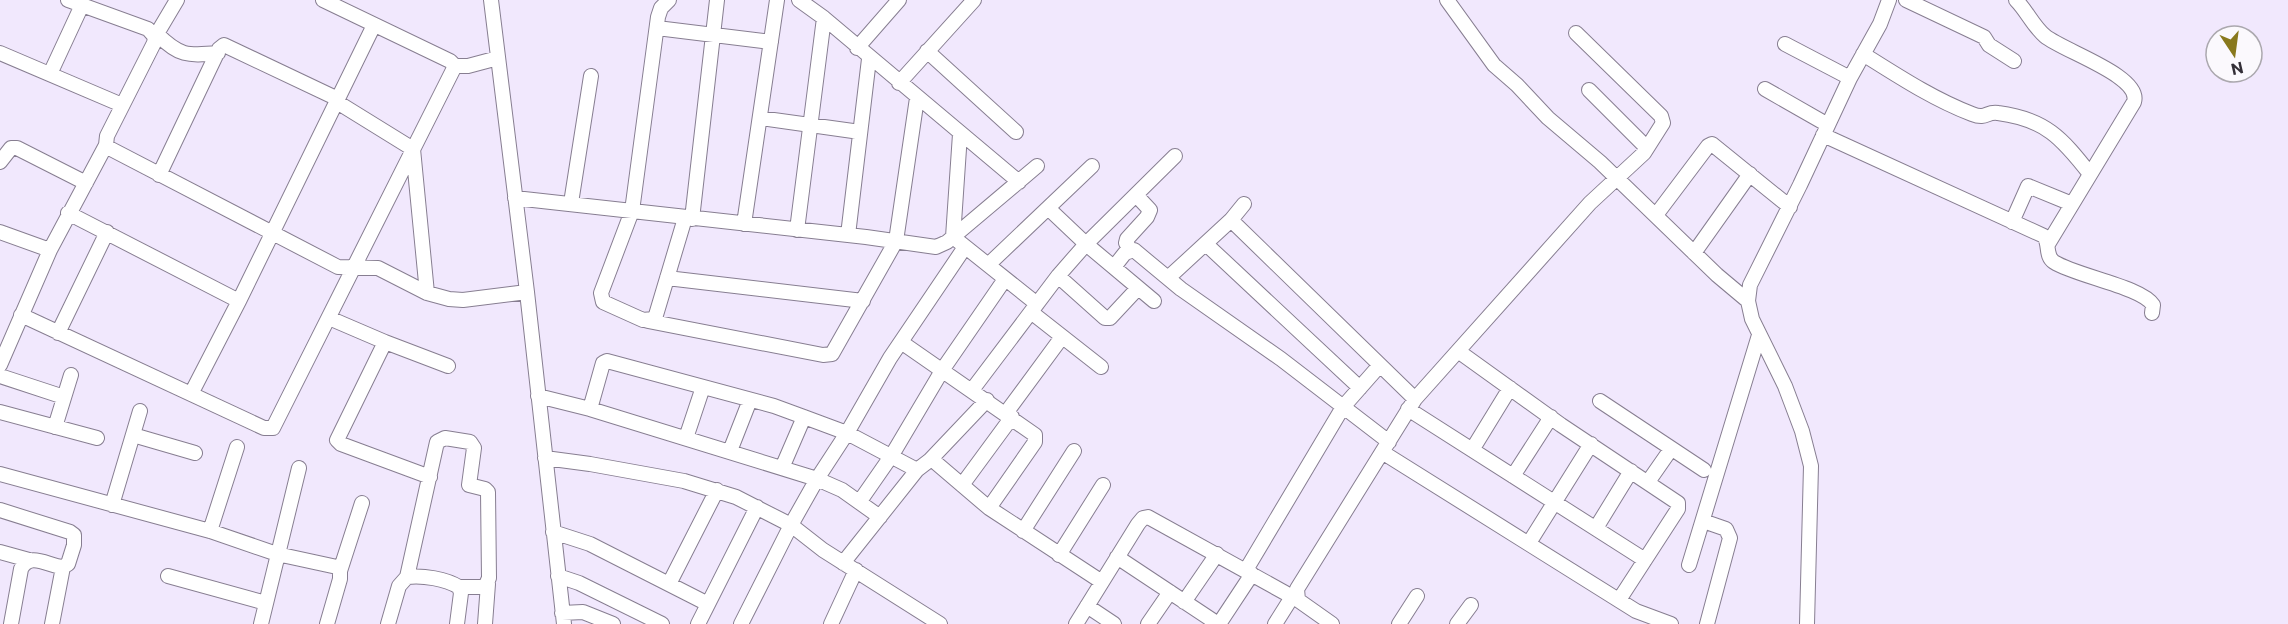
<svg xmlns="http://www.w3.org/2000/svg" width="2288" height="624" viewBox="0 0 2288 624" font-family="Commissioner,sans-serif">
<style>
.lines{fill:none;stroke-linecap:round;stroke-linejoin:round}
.minor-casing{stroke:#877e91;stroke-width:16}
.minor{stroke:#fff;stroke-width:14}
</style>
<rect width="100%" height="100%" fill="#f1e8fd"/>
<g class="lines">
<!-- minor casing -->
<g class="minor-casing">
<path id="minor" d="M68 0 148 29 155 37 154 43 107 136 106 145 109 148 338 267 378 268 427 293 449 299 463 300 527 292
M491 0 527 292 564 624
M669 0 661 8 658 17 632 211 601 293 603 302 643 320 653 319 656 315 685 218
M799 0 824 18 1019 182
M1447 0 1494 65 1517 85 1548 118 1600 162 1717 275 1748 301
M1906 0 1984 37 1989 45 2014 61
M2016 0C2027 11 2033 26 2045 36 2063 51 2142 76 2134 102L2048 244
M657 28 771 42
M157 34C179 56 187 56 218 53
M155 37 177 0
M1785 44 1850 78
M857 48 899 0
M927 51 1016 132
M0 53 122 105
M1863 54C1898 76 1933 99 1972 114 1987 120 1986 111 1998 113 2045 119 2062 138 2090 174
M455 66H468L498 58
M50 74 82 5
M899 83 974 0
M1765 89 1828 125
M1589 90 1647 148
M337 102 413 149 427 293
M760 118 860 132
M960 134 953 237 1037 304
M1823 135 2044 236C2050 244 2045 256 2054 262 2076 276 2142 287 2153 305L2152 313
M0 162 11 148H17L86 183
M159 175 219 49 224 45 338 99
M515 198 866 237 936 247 947 242 1037 166
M571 203 591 76
M1048 208 1086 244 1175 156
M68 213 239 301
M1656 215 1708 146 1712 144 1790 207
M692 219 717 0
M1231 220 1415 399
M2012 222 2028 186 2072 204
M744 224 777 0
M797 230 824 18
M0 232 50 250 0 365
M848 235 869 59
M1206 244 1360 388
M50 250 106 145
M1131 250 1126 243 1127 239 1147 217 1150 210 1136 195
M1694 253 1750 174
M988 265 1092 166
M1114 267 1125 253 1134 250 1181 289 1281 359 1389 442
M1058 276 1105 318H1110L1138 288
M667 278 863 301
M1168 278 1231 220 1244 204
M1031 312 1101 367
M21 315 264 428H273L455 66 450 61 323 0
M329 318 385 342 448 366
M648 321 823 355 832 354 896 241 917 98
M58 333 107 232
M385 342 337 440 341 444 430 477
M901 342 1035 435V442L989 508
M1458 351 1561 425 1678 503V509L1619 600
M0 376 64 397
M972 390 1058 276 1086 244 1154 301
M191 394 239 301 374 25
M538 396 590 409 817 479 842 490 880 517
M1600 401 1704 470
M590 409 603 363 607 361 774 406 804 417 847 433 917 470 930 460 935 462 989 508 1102 582
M1408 409 1645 560
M0 412 97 438
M1006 413 1062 337
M55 427 71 375
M133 435 195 453
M686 438 703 387
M1472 450 1510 388
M730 451 750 400
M1382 452 1636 611 1671 624
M545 458 590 464 684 481 736 497 791 525 823 550 940 624
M930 460 987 400
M782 468 804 417
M0 474 210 531 277 554 337 567 340 571V579L327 624
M1513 476 1551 417
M1648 482 1671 449
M962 485 1012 417
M860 501 892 455 943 369 1005 279
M112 505 140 411
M0 510 70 532 74 535V545L68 564 63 567C48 566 30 551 21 569L11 624
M1703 521 1726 529 1730 538 1707 624
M1596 528 1631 471
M210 531 237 447
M1023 531 1074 451
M553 532 590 544 708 604
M1529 543 1591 444
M0 552 29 560
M1059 555 1103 485
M1117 557 1218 624
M843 563 917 470
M1689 565 1759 335
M1246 570 1343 407 1380 365
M340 571 362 503
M168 576 266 603
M558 576 579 583 662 624
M407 577 437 442 445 438 470 442 474 448 469 485 485 489 488 492 489 578 485 587H459
M669 584 717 490
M1184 602 1217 554
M1087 606 1114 624
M562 613 583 612 613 624
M52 624 63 567
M261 624 299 468
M388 624 399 586 407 577C423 575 446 579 459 587L461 593 457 624
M485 624 488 584
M698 624 757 507
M741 624 791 525 817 479 847 433 890 358 965 247
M831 624 856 570
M1076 624 1138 524 1143 518 1148 517 1298 600
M1148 624 1170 592
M1219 624 1252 574
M1275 624 1292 597
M1332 624 1298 600 1297 589 1415 399 1590 203 1644 153 1663 123 1661 116 1576 33
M1399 624 1417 596
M1457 624 1471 605
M1807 624 1811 466 1802 431 1785 386 1752 319 1748 301 1750 285 1800 185 1850 78 1880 24 1889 0"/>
</g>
<!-- minor -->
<use href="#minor" class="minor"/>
</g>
<!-- north arrow -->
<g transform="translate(2234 54) rotate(167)"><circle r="28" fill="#fbf9fd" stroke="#aba8ae" stroke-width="1.5"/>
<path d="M0-4.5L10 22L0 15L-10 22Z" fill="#89791d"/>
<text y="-9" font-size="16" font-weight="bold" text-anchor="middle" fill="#332f37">N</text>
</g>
</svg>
